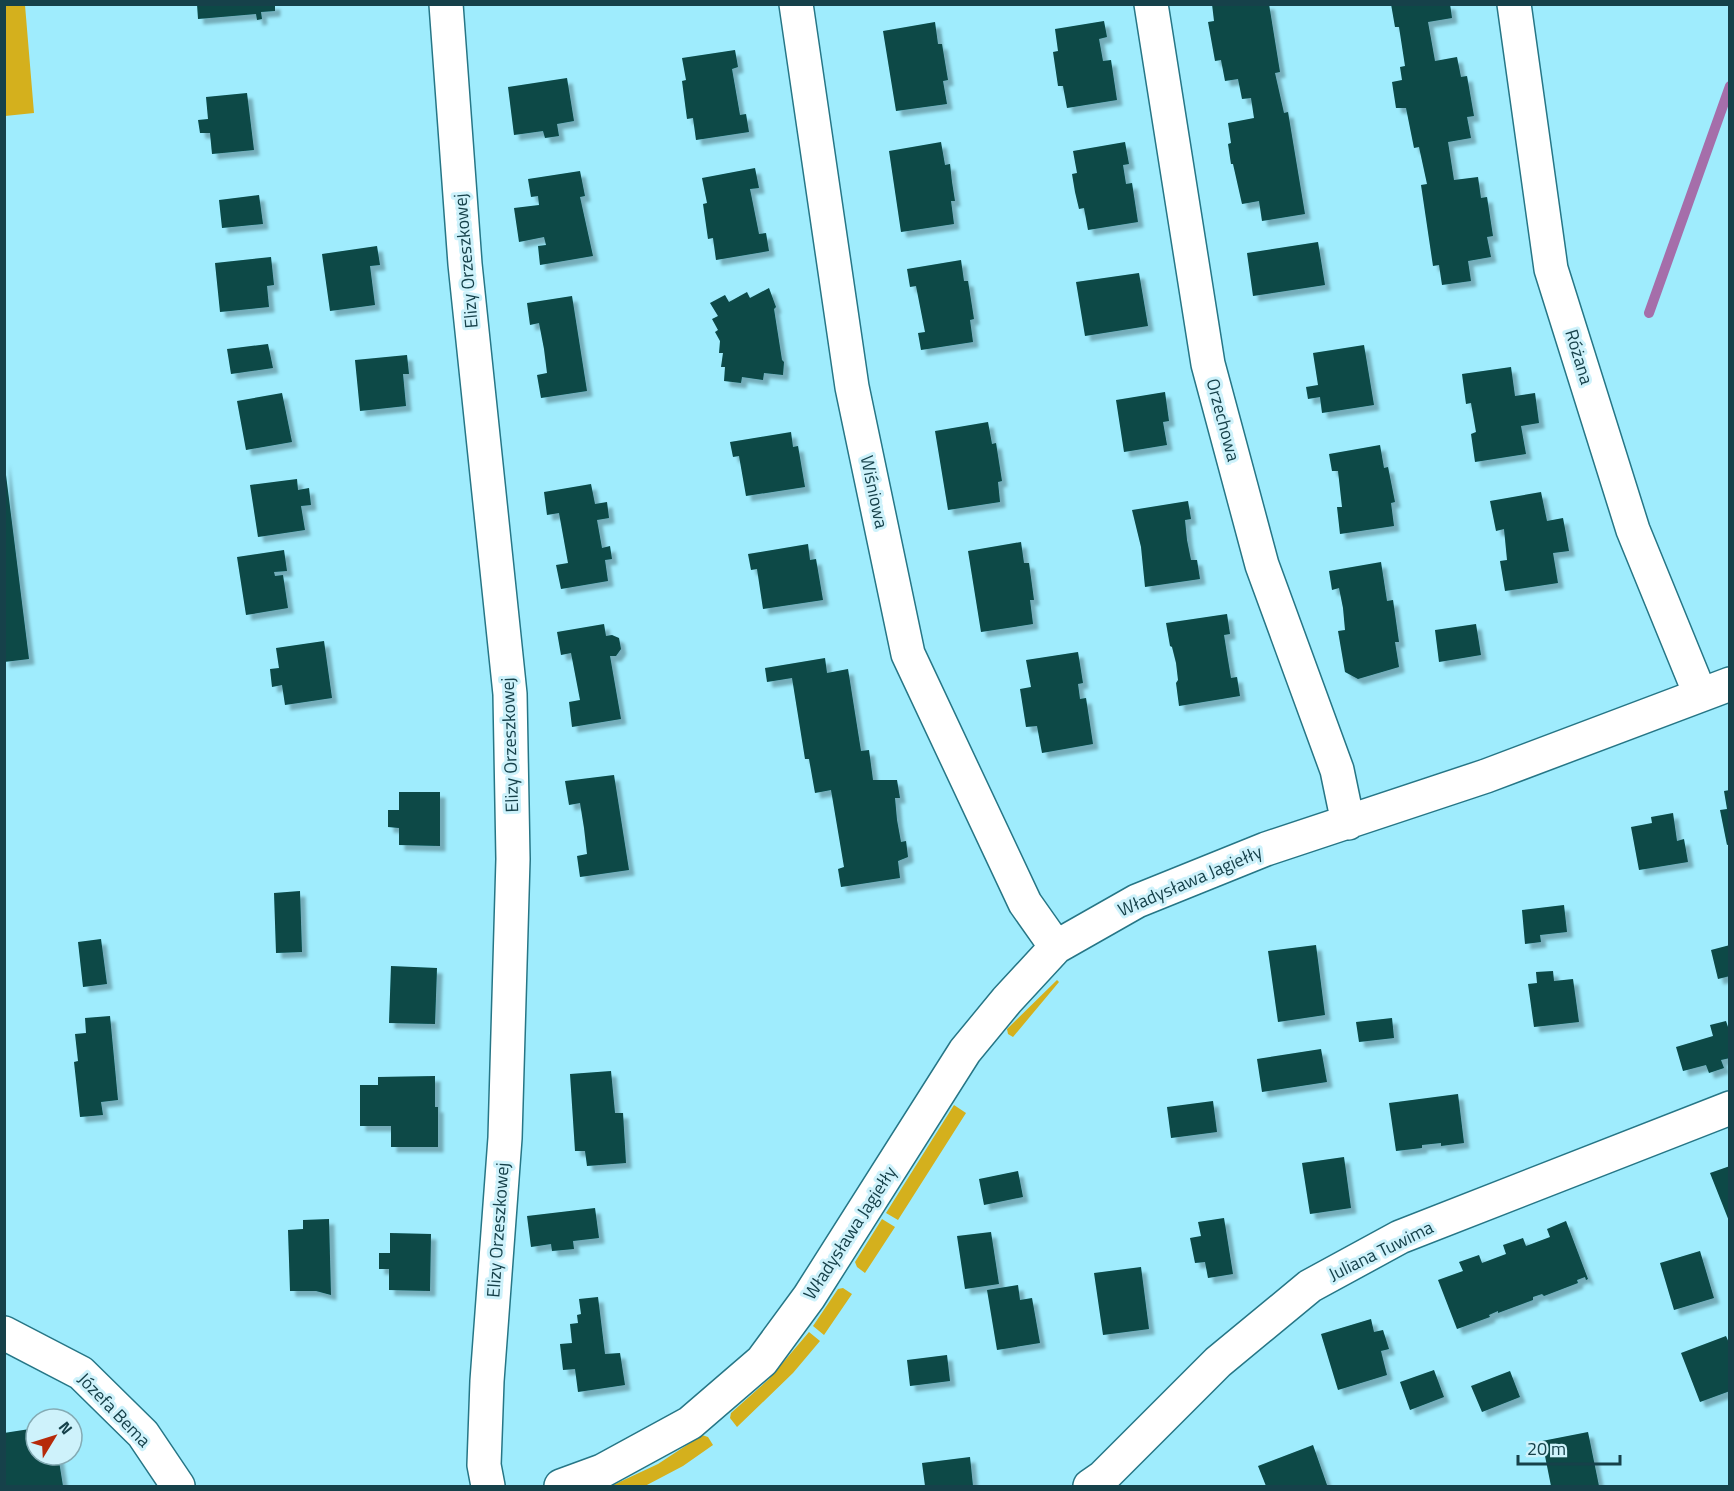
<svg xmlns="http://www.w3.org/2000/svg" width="1734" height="1491" viewBox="0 0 1734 1491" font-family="'Titillium Web',sans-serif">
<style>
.green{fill:#d4b01d}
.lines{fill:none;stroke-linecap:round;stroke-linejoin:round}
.stream{stroke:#a56eaa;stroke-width:10}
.building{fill:#084847;filter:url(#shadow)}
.minor-casing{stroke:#267686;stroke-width:36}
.minor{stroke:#fff;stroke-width:33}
.labels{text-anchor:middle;stroke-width:6;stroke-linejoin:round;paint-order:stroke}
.street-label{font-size:18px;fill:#16414a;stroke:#cef2fb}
</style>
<defs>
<filter id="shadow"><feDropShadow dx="5.5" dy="5.5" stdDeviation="1.5" flood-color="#0004"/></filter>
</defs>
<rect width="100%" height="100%" fill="#9fecfd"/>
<!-- green -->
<path class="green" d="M5 4 25 5 34 113 5 116Z
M1057 980 1059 982 1013 1037 1008 1034 1007 1029Z
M954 1105 966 1113 898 1220 886 1213Z
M882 1219 895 1227 865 1273 857 1267 855 1262Z
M843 1288 852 1294 824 1335 813 1326 838 1289Z
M809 1332 820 1341 793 1373 737 1427 730 1418 731 1413 769 1379Z
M702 1435 708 1437 713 1445 683 1466 645 1486H611L658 1464Z"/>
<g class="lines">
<!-- stream -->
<path class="stream" d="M1649 313 1730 86"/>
</g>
<!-- building -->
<path class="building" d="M197 4H275V11L261 12 262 19 257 20 256 14 198 19Z
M1212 4H1269L1280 72 1275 73 1284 113 1288 112 1305 214 1262 221 1259 201 1242 204 1233 164H1231L1228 144 1231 143 1228 123 1254 118 1251 98 1242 99 1238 79 1225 81 1221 60 1215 61 1208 22 1214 21Z
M1391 4H1450L1452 18 1428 22 1435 61 1457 57 1461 77 1467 76 1474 116 1467 117 1471 138 1448 142 1454 180 1478 177 1481 198 1487 197 1493 236 1487 237 1491 257 1468 261 1471 281 1442 285 1439 265 1433 266 1421 185 1427 184 1419 147 1414 148 1406 108H1396L1392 82 1402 80 1400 67 1405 66 1399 27H1395Z
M1104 21 1107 37 1099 39 1103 61 1111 60 1117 100 1067 108 1063 86H1058L1053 52 1058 51 1055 29Z
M935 22 938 44H942L948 80 943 81 947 104 896 111 883 31Z
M735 50 738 67 732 69 740 115 746 114 749 132 696 140 693 118 687 119 682 81 686 80 682 58Z
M567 78 574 121 557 124 559 136 545 138 543 131 514 135 508 87Z
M247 93 254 150 212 154 210 133H200L198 120 208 119 206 97Z
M941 142 945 165 950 164 952 182 955 201H951L954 224 901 232 889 151Z
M1125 142 1129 164 1123 165 1126 184 1132 183 1138 222 1088 230 1084 208 1079 209 1075 192 1072 174 1077 173 1073 151Z
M755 168 759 188 750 189 759 234 766 233 769 251 716 260 713 238 708 239 703 204 707 203 702 178Z
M580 171 585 196 580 197 593 256 540 265 538 246 546 245 544 237 519 242 514 208 539 205 538 196 531 197 528 179Z
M259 195 263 224 222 228 219 200Z
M1318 242 1325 285 1253 296 1247 253Z
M377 246 380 265 370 266 375 305 330 311 322 254Z
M271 257 274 285 267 286 269 307 220 312 215 263Z
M961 260 964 281H968L974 319 970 320 973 342 921 350 918 333 925 332 916 286 910 287 907 269Z
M1139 273 1148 326 1085 336 1076 282Z
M769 288 776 307 774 309 782 360 784 362 783 375 764 373 763 380 742 377 741 383 724 381 725 367H721L723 353H719L720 341 715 332 718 330 712 319 718 316 710 303 725 295 729 302 747 292 750 298Z
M572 296 587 391 541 398 537 375 547 373 544 349 539 323 530 325 527 303Z
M268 344 273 368 231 374 227 349Z
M1364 345 1374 405 1322 413 1320 397 1308 399 1306 387 1318 385 1313 353Z
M407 355 409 374H403L406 406 360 411 355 360Z
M1511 367 1515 396 1535 393 1539 423 1521 426 1526 454 1475 462 1471 434 1476 432 1471 403 1466 404 1462 374Z
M1165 392 1169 421 1163 422 1167 445 1124 452 1116 400Z
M282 393 292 442 246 450 237 401Z
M988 422 992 444 996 443 1002 481 998 482 1000 502 948 510 935 431Z
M791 432 793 447 798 446 805 487 746 496 739 456 733 457 730 442Z
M1380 445 1384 468 1388 467 1395 502 1391 503 1394 526 1340 534 1337 507H1342L1338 471H1332L1329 454Z
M4 459 29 659 4 662Z
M297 479 298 490 309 488 311 505 301 506 305 530 258 537 250 485Z
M591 484 595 504 607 502 609 518 597 520 602 548 610 546 612 559 605 560 608 581 561 589 556 565 568 563 559 513 547 515 544 492Z
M1541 492 1547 521 1563 518 1566 534 1569 551 1553 553 1558 583 1505 591 1500 561 1507 560 1504 529 1496 531 1490 501Z
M1188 501 1191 519 1185 520 1187 540 1191 560H1197L1200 579 1145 587 1141 547 1132 510Z
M1021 542 1024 563H1029L1034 600H1030L1033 624 981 632 968 551Z
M808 544 810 560 816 559 823 600 763 609 757 569 751 570 748 554Z
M284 550 287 571 274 572 275 576 283 575 288 608 246 615 237 557Z
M1381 562 1387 601 1393 600 1399 642H1395L1399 667 1358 679 1345 672 1338 631 1345 630 1343 608 1339 588 1332 590 1329 571Z
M1227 614 1230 634 1224 635 1227 654 1231 678 1237 677 1240 696 1179 706 1176 683 1178 680 1176 663 1172 647 1170 646 1166 623Z
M604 624 606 636 612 635 619 638 621 649 616 656H610L621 719 572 727 569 702 580 700 571 653 561 655 557 632Z
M1476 624 1481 655 1439 662 1435 630Z
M324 641 332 698 285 705 282 685 272 687 270 669 279 668 276 648Z
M1078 652 1083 683 1078 684 1080 699 1086 698 1093 744 1042 753 1037 726 1026 727 1020 689 1031 687 1026 660Z
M825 658 827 673 848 669 861 751 869 750 873 780H897L900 798H895L897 820 901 842 906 841 908 857 898 861 900 878 841 887 838 869 844 867 831 790 815 793 809 759H805L792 678 767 682 765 668Z
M614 775 629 870 580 877 577 856 587 854 584 828 580 803 569 805 565 781Z
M1730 790V844L1727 845 1720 810 1727 809 1724 791Z
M399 792H440V846L399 845V828L388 827V810H399Z
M1673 813 1677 841 1684 839 1688 862 1639 870 1631 827 1652 823 1651 817Z
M300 891 302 952 276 953 274 893Z
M1564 905 1567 932 1540 935 1541 942 1525 944 1522 910Z
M101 939 107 984 83 987 78 942Z
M1316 945 1325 1015 1278 1022 1268 951Z
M1730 945V976L1718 979 1711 950Z
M391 966 437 968 435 1024 389 1023Z
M1553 971 1554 981 1573 979 1579 1022 1534 1027 1528 984 1537 983 1536 972Z
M110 1016 118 1100 101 1102 103 1115 80 1117 74 1062 78 1061 75 1034 86 1033 85 1018Z
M1392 1018 1394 1038 1359 1042 1356 1022Z
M1726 1021 1730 1033V1058L1721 1060 1724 1068 1709 1073 1706 1065 1683 1071 1676 1047 1713 1036 1710 1025Z
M1321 1049 1327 1082 1262 1092 1257 1059Z
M611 1071 615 1113H623L626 1163 587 1166 585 1151H575L570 1074Z
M435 1076V1107H438V1147H391V1126H360V1085H378V1077Z
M1458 1094 1464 1143 1441 1146V1143L1422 1145V1148L1396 1151 1389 1103Z
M1213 1101 1217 1132 1171 1138 1167 1107Z
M1344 1157 1351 1208 1310 1214 1302 1163Z
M1730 1166V1221H1729L1710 1173Z
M1018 1171 1023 1197 984 1205 979 1179Z
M595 1208 599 1238 573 1241 574 1249 552 1251 551 1244 531 1247 527 1216Z
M1224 1218 1233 1274 1208 1278 1205 1262 1195 1263 1190 1238 1201 1236 1198 1222Z
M329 1219 331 1295 316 1291H290L288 1230 303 1229V1220Z
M1566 1221 1588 1279 1586 1280 1585 1277 1577 1280 1578 1283 1544 1296 1542 1294 1533 1297V1300L1498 1313V1311L1489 1315 1490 1317 1457 1329 1438 1280 1463 1271 1459 1262 1479 1255 1482 1263 1506 1254 1503 1245 1523 1238 1526 1246 1550 1237 1547 1229Z
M991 1232 999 1284 965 1289 957 1236Z
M390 1233 431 1234 430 1291 389 1290V1269H379V1253H390Z
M1700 1251 1714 1298 1674 1310 1660 1263Z
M1141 1267 1149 1329 1103 1335 1094 1273Z
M1018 1285 1020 1300 1032 1298 1040 1343 997 1350 987 1290Z
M598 1297 605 1354 620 1353 625 1385 578 1392 575 1369 563 1370 560 1344 572 1343 570 1324 578 1323 577 1315 581 1314 579 1299Z
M1371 1319 1374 1332 1383 1330 1389 1349 1381 1351 1387 1375 1338 1390 1321 1334Z
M1726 1336 1730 1345V1391L1700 1402 1681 1353Z
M947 1355 950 1381 910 1386 907 1360Z
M1434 1370 1444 1397 1410 1410 1400 1382Z
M1510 1371 1520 1397 1482 1412 1471 1386Z
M36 1428V1455H58L63 1486H4V1433Z
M1588 1432 1599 1486H1551L1542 1441Z
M1313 1445 1327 1485 1322 1486H1266L1258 1466Z
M970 1457 973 1486H925L922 1463Z"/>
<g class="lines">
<!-- minor casing -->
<g class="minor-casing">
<path id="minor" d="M446 4 465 264 510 694 513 859 505 1138 487 1381 484 1465 488 1486
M796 4 852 387 908 654 1025 903 1056 947
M1151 4 1208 364 1262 565 1337 770 1348 823
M1514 4 1551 269 1633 530 1700 694
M4 1333 81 1373 143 1434 178 1486
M561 1486 602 1471 690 1423 762 1361 809 1297 965 1051 1007 1000 1056 947 1137 901 1266 849 1486 776 1730 684
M1090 1486 1103 1477 1218 1362 1310 1286 1400 1237 1730 1108"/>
</g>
<!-- minor -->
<use href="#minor" class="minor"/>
</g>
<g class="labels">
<!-- street labels -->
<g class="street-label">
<text transform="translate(466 261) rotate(-95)" y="6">Elizy Orzeszkowej</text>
<text transform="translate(1579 357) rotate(73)" y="6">Różana</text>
<text transform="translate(1223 420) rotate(75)" y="6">Orzechowa</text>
<text transform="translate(874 492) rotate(78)" y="6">Wiśniowa</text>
<text transform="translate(510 745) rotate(-92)" y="6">Elizy Orzeszkowej</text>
<text transform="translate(1190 881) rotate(-23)" y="6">Władysława Jagiełły</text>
<text transform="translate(498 1230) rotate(-86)" y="6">Elizy Orzeszkowej</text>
<text transform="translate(850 1233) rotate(-57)" y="6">Władysława Jagiełły</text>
<text transform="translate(1381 1251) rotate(-26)" y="6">Juliana Tuwima</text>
<text transform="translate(114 1410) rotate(46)" y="6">Józefa Bema</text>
</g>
</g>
<!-- border -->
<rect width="1734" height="1491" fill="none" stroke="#16414a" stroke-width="12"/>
<!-- north arrow -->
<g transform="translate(54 1437) rotate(52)"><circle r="28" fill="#cef2fb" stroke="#84abb4" stroke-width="1.5"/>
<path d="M0-4.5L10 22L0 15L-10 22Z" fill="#b62a0a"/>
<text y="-9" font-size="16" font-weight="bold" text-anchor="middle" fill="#16414a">N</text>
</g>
<!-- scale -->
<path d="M1518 1455v9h102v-9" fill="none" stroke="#16414a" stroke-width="3"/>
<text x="1527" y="1455" font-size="18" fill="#16414a" stroke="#cef2fb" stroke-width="4.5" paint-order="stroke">20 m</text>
</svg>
